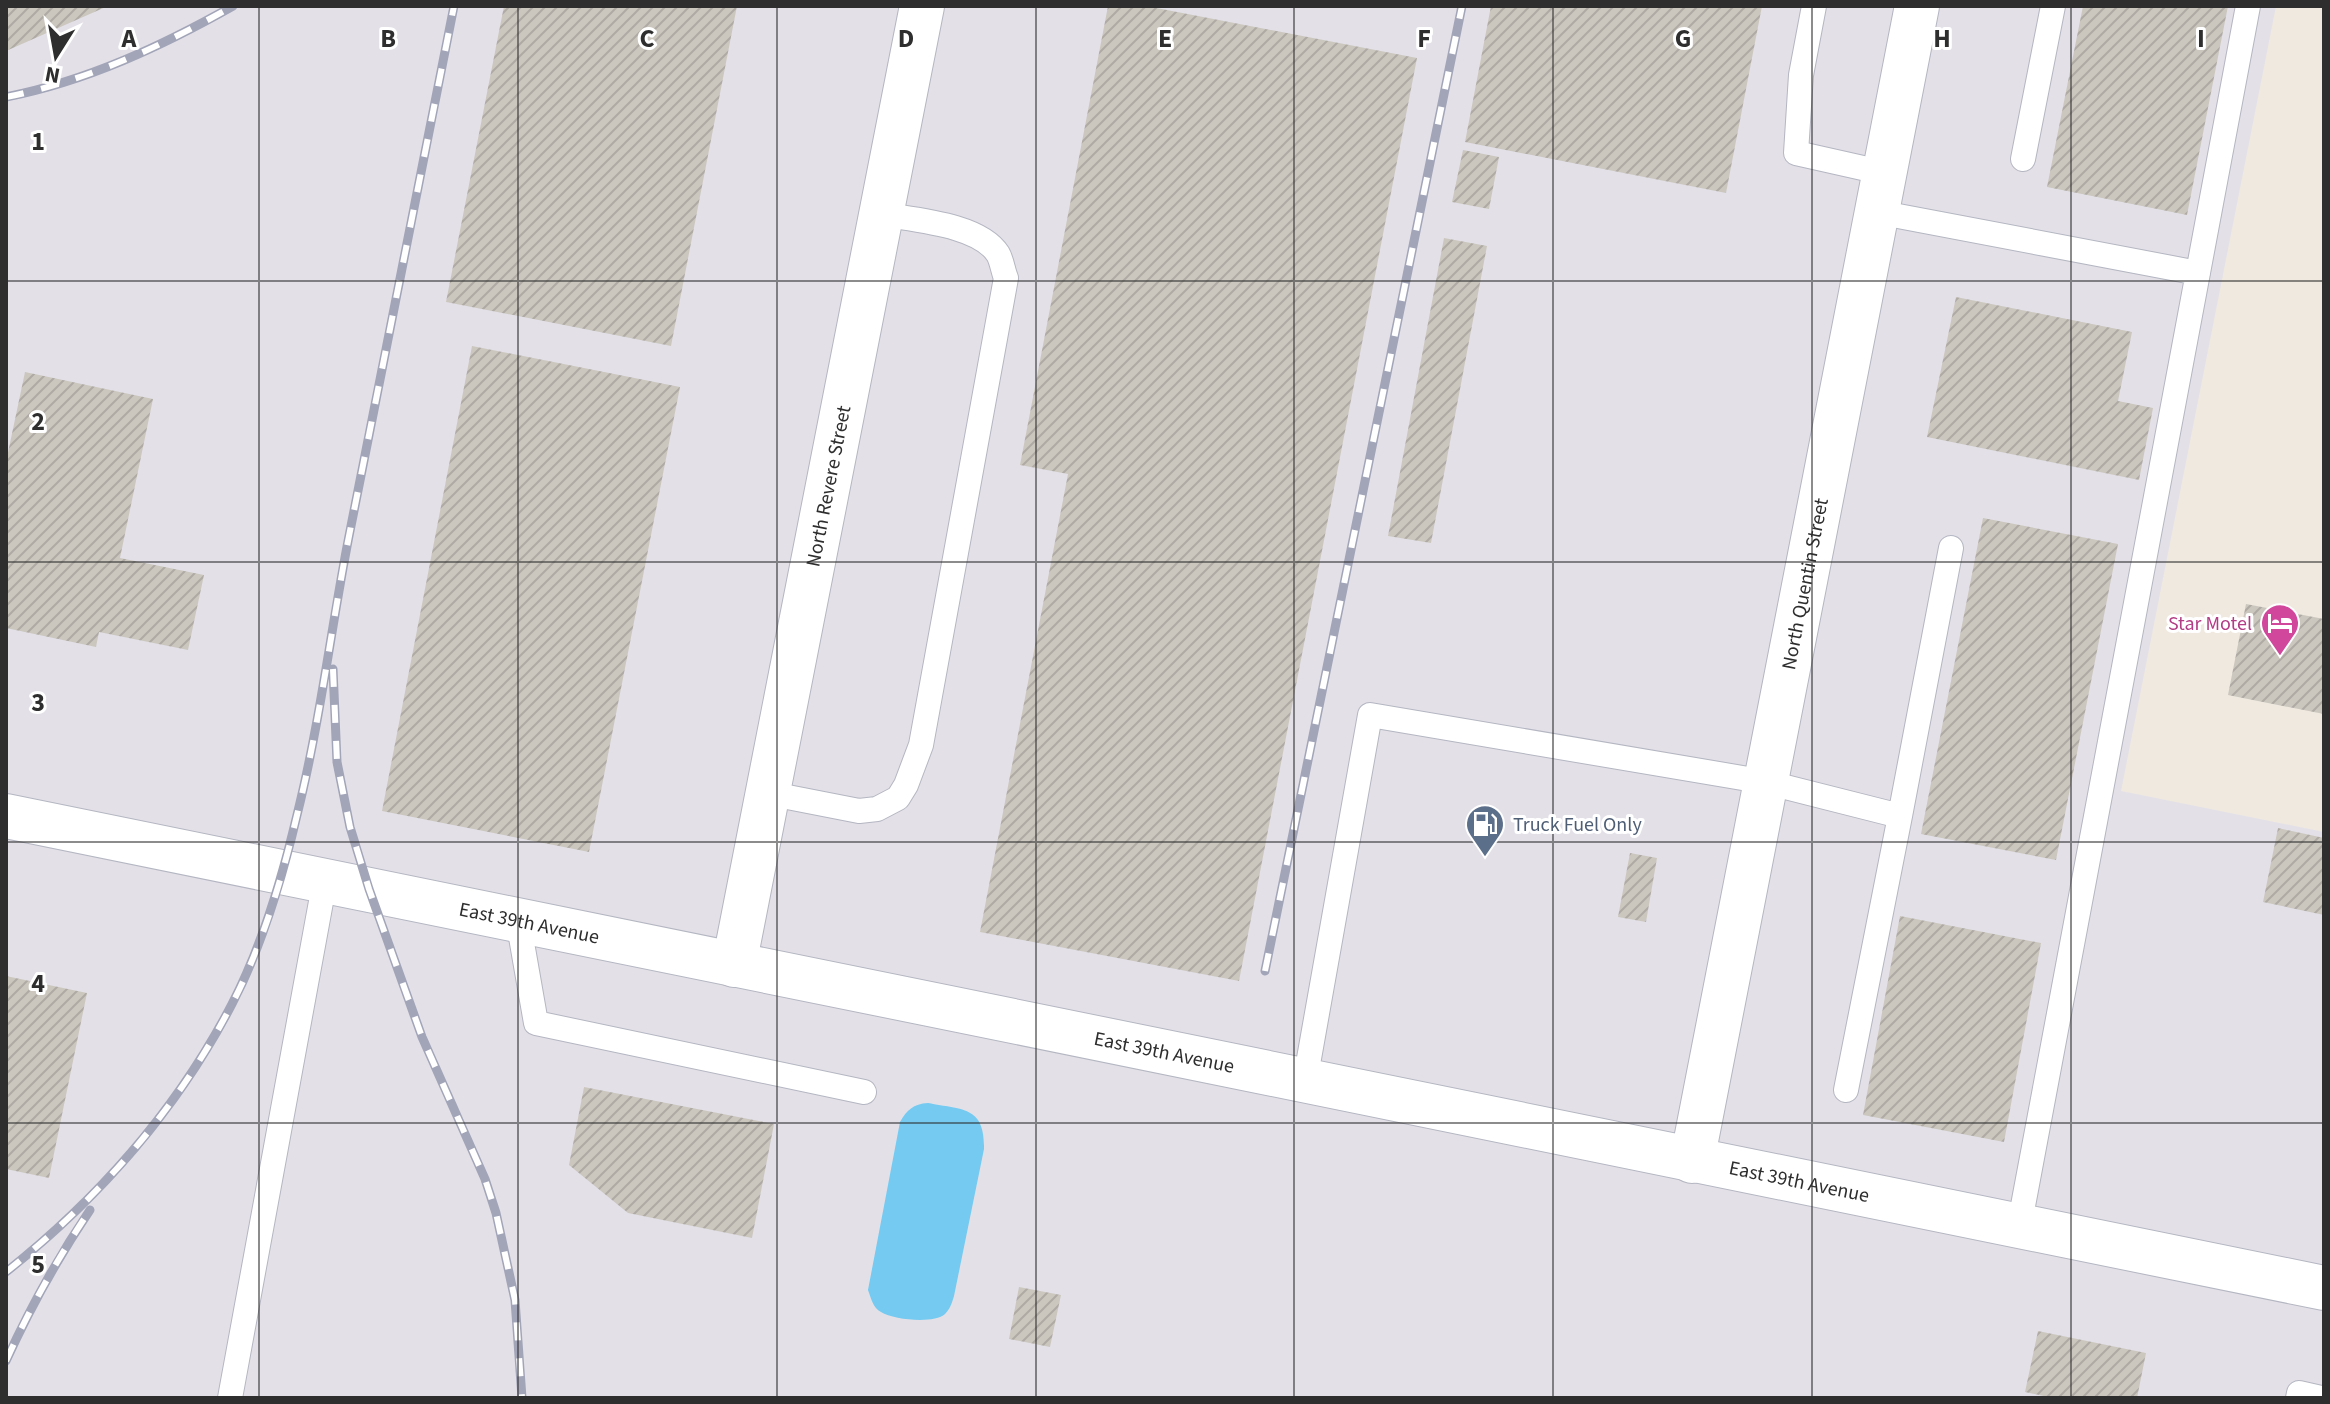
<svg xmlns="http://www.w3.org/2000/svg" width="2330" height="1404" viewBox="0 0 2330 1404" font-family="'Source Sans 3',sans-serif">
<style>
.industrial{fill:#e3e0e8}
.water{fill:#74caf0}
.building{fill:url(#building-hatch)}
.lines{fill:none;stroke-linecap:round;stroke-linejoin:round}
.service-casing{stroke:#b4b6c1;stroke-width:26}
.minor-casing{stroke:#b4b6c1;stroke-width:46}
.service{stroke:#fff;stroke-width:24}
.minor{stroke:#fff;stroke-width:44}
.rail-casing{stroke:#a2a5b8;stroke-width:9}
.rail{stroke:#fff;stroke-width:6;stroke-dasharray:18;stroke-linecap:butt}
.grid{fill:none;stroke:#2e2e2e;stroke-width:2;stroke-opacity:0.55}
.labels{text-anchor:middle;stroke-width:6;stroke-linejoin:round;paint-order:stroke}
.street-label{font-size:20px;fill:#2e2e2e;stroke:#fff}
.hotel-label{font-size:20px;fill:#b23c85;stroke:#fff;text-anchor:end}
.service-label{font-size:20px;fill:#4e5e75;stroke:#fff;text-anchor:start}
.grid-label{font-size:26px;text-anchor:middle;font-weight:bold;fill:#2e2e2e;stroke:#fff;stroke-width:6;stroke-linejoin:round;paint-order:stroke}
</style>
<defs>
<pattern id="building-hatch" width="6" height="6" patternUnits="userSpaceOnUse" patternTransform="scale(2)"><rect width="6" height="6" fill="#cbc7be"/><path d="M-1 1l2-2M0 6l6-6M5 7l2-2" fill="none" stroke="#afaba4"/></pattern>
</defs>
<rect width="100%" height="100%" fill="#efe9e0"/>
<!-- industrial -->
<path class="industrial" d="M6 6H2276L2121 791 2324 832V1398H6Z"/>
<!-- water -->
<path class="water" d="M928 1103C963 1110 985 1106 984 1149L954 1296C952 1303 950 1309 945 1314 934 1324 894 1320 881 1312 873 1308 871 1298 868 1290L900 1122C907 1110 913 1104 928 1103Z"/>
<!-- building -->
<path class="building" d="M6 6H108L6 51Z
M504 6H737L671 346 446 302Z
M1108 6H1146L1417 58 1239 981 980 932 1068 474 1020 465Z
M1491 6H1762L1726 193 1465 142Z
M2083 6H2228L2187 215 2047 187Z
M1463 150 1499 157 1489 209 1452 202Z
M1444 238 1487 246 1431 543 1388 536Z
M1956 297 2132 332 2118 401 2153 408 2139 480 1927 437Z
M472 346 680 387 589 852 382 811Z
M25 372 153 399 120 558 204 575 188 650 99 632 96 647 6 628V462Z
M1983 518 2118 544 2056 860 1921 834Z
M2246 604 2324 619V714L2228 695Z
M2278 828 2324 838V915L2263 902Z
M1630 853 1657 858 1646 922 1618 917Z
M1900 916 2041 943 2004 1142 1863 1115Z
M6 976 87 993 49 1178 6 1169Z
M584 1087 774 1124 752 1238 628 1213 569 1165Z
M1019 1287 1061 1295 1050 1347 1009 1339Z
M2038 1331 2146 1353 2137 1398H2053L2025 1392Z"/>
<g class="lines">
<!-- service casing -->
<g class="service-casing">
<path id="service" d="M1814 6 1801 75 1796 153 1885 173
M2023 159 2053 6
M1877 212 2198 273
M767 793 859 811 877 809 898 798 906 785 921 745 1006 278C1003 271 1002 261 998 254 979 224 913 220 881 214
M1900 816 1951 548
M518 920 536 1023 864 1092
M1305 1081 1370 715 1766 782 1900 816 1846 1090
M2019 1227 2248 6
M230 1398 325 880
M2298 1398 2299 1393 2321 1398"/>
</g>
<!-- minor casing -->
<g class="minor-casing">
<g id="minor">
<path id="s1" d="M6 816 2324 1288"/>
<path id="s2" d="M734 965 922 6"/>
<path id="s3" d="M1692 1161 1917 6"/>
</g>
</g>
<!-- service -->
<use href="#service" class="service"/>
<!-- minor -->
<use href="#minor" class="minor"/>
<!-- rail casing -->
<g class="rail-casing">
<path id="rail" d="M6 97C87 81 162 46 233 6
M333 669 337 762 350 827 369 889 422 1037 485 1179 496 1213 515 1300 522 1398
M1265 971 1462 6
M6 1272C99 1198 177 1110 232 1004 262 946 282 879 297 815 320 723 331 628 349 536 384 359 419 183 454 6
M6 1361C30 1308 57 1259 90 1210"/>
</g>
<!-- rail -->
<use href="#rail" class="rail"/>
</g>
<!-- grid -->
<path class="grid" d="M259 6V1398M518 6V1398M777 6V1398M1036 6V1398M1294 6V1398M1553 6V1398M1812 6V1398M2071 6V1398M6 281H2324M6 562H2324M6 842H2324M6 1123H2324"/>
<!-- icons -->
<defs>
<g id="hotel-pin" transform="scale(2)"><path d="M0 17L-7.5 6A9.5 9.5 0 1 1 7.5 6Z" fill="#d1479c" stroke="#fff"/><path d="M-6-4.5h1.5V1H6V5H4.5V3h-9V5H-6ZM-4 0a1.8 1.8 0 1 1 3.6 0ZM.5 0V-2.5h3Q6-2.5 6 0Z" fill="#fff"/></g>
<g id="fuel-pin" transform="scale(2)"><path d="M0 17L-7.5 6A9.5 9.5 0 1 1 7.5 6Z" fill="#5c6f8a" stroke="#fff"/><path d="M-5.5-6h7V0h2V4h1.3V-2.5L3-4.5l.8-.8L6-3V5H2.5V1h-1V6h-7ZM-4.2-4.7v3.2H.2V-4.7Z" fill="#fff"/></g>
</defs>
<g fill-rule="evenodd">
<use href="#hotel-pin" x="2280" y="623"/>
<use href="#fuel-pin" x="1485" y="824"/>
</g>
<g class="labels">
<!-- street labels -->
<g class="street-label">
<text dy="7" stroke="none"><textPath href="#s2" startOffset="488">North Revere Street</textPath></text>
<text dy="7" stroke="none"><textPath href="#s3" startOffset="588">North Quentin Street</textPath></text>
<text dy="7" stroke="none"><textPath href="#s1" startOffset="534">East 39th Avenue</textPath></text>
<text dy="7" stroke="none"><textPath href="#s1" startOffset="1182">East 39th Avenue</textPath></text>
<text dy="7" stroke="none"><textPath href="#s1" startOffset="1830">East 39th Avenue</textPath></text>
</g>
<!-- hotel labels -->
<g class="hotel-label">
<text x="2252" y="630">Star Motel</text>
</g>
<!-- service labels -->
<g class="service-label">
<text x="1513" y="831">Truck Fuel Only</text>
</g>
</g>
<g class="grid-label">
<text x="129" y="47">A</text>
<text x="388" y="47">B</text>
<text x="647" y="47">C</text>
<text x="906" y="47">D</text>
<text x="1165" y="47">E</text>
<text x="1424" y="47">F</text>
<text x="1683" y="47">G</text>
<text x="1942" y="47">H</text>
<text x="2201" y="47">I</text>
<text x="38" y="150">1</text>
<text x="38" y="430">2</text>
<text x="38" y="711">3</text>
<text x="38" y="992">4</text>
<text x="38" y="1273">5</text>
</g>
<!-- border -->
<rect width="2330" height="1404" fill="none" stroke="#2e2e2e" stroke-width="16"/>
<!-- north arrow -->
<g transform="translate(56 56) rotate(191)" stroke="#ffffff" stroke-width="6" paint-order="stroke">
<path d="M0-6L14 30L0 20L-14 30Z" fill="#2e2e2e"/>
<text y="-12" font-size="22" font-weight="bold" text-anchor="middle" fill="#2e2e2e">N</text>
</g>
</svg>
